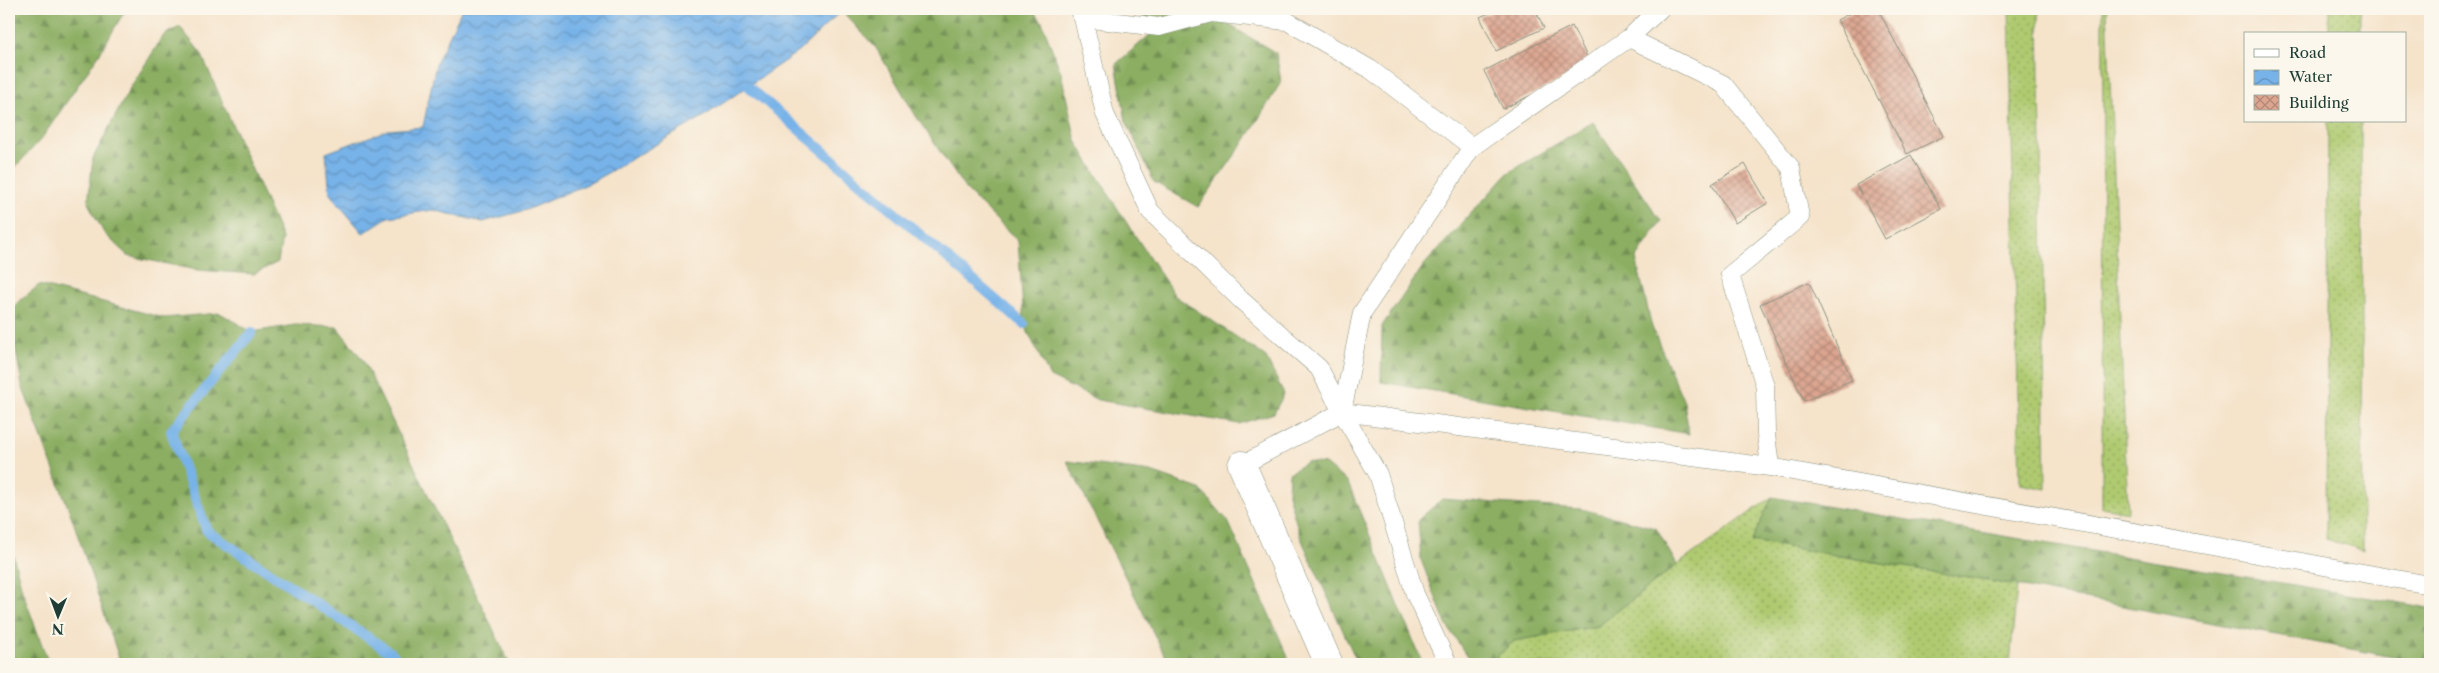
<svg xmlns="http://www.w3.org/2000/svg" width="2439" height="673" viewBox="0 0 2439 673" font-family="'Libre Caslon Text',serif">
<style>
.grass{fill:url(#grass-dots);stroke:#678452}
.forest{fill:url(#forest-firs);stroke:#55764b}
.water{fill:url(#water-waves);stroke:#4b788e}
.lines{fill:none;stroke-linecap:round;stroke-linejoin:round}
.stream{stroke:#77b2e8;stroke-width:10}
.building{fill:url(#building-cross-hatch)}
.service-casing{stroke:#8a907f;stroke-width:19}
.minor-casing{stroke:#8a907f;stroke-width:29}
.service{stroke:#fff;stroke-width:18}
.minor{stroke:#fff;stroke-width:28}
</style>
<defs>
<pattern id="grass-dots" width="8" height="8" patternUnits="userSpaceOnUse" patternTransform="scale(1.25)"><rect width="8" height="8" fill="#afca70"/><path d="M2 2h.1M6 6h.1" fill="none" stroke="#8ea55d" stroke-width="1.8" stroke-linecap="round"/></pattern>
<pattern id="forest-firs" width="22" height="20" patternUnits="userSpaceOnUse" patternTransform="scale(1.25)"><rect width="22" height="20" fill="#8bae62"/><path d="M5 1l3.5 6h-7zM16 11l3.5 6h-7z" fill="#718f52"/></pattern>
<pattern id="water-waves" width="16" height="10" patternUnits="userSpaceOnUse" patternTransform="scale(1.25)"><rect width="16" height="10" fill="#77b2e8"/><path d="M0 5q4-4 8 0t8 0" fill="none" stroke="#6192bd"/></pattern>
<pattern id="building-cross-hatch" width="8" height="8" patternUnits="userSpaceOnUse" patternTransform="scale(1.25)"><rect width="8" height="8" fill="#dca590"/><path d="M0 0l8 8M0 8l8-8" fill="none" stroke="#b28876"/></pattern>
</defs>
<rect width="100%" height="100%" fill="#fbf7ec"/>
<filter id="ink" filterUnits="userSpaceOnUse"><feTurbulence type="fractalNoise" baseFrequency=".02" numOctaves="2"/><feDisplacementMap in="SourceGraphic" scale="10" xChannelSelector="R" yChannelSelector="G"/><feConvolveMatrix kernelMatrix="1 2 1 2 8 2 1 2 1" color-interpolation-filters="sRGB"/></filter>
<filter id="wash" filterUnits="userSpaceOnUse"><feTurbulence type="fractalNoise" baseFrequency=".0096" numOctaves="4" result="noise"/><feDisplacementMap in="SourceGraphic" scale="20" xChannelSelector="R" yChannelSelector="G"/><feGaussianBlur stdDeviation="1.12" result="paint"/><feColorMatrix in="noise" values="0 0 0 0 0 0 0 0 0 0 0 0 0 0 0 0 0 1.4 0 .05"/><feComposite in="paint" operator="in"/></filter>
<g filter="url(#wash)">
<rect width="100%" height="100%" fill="#f5e3ca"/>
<!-- grass -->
<path class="grass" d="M2009 9H2039L2046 489 2020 484Z
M2103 9H2107L2128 512 2102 507Z
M2329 9H2360V34H2329Z
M2328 121H2361L2363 550 2326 539Z
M1772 497 1752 541 2017 586 2010 664H1489L1514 641 1598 626 1677 565Z"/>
<!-- forest -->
<path class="forest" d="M9 9H126L98 56 42 138 9 174Z
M843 9H1033L1042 22 1061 73 1076 141 1121 214 1175 296 1265 356 1284 394 1274 413 1239 424 1098 400 1050 377 1024 324 1018 241 966 190 916 116 876 48 841 10Z
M1132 9H1216L1211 14 1276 53 1281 82 1247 138 1198 207 1154 182 1126 121 1116 64 1159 27Z
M180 27 201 53 282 238 278 262 254 274 197 270 128 256 104 233 88 203 93 158 130 88 164 35Z
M1593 122 1661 221 1636 259 1652 327 1684 402 1689 434 1381 382 1382 326 1424 265 1508 173Z
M39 285 164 318 220 313 252 332 295 325 337 327 363 360 510 664H121L72 518 22 386 9 310Z
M1067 461 1151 472 1200 489 1228 521 1291 664H1169Z
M1307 462 1325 464 1348 483 1423 664H1358L1300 536 1288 494 1289 473Z
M1772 497 2430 608V664L2017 586 1752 541Z
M1442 499 1581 509 1656 528 1677 565 1598 626 1514 641 1489 664H1472L1446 624 1421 560 1418 520Z
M9 539 22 590 49 664H9Z"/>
<!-- water -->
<path class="water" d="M462 9H843L799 51 703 117 592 182 526 210 483 222 433 210 388 217 363 233 330 194 326 153 388 130 423 127 436 64Z"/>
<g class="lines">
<!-- stream -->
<path class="stream" d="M748 86 1024 324
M252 332 171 431 207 531 393 654 399 664"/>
</g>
<g id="blocks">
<!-- building -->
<path class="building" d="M1498 9H1535L1544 28 1496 51 1480 17Z
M1858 9H1878L1944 136 1907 154 1837 20Z
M1572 26 1591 65 1503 109 1484 71Z
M1911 155 1941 209 1885 239 1856 185Z
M1745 164 1768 203 1735 223 1712 184Z
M1809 282 1852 380 1804 401 1760 304Z"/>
</g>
</g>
<g filter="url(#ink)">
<use href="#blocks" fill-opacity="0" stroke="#8a907f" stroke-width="1"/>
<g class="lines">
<!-- service casing -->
<g class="service-casing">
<path id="service" d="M1078 9 1083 18 1105 114 1150 211 1241 300 1319 368 1342 412 1378 474 1415 594 1448 664
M1083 18 1159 27 1211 13 1287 21 1370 69 1472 147
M1629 38 1723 84 1791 168 1800 217 1730 275 1765 386 1766 434 1770 467
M1342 412 1770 467 2430 585
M1242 465 1342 412 1362 313 1472 147 1629 38 1660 9"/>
</g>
<!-- minor casing -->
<g class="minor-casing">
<path id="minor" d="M1242 465 1329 664"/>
</g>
<!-- service -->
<use href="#service" class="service"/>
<!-- minor -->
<use href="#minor" class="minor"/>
</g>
</g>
<!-- margin -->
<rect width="2439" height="673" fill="none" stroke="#fbf7ec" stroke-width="30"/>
<!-- legend -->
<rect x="2244" y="32" width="162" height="90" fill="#fbf7ec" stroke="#a3ada2"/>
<rect x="2254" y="49" width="25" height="8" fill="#ffffff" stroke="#a3ada2"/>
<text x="2289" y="58" font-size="15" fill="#1f3d34">Road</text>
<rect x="2254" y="70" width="25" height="15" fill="url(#water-waves)" stroke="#a3ada2"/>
<text x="2289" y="82" font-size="15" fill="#1f3d34">Water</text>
<rect x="2254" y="95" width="25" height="15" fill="url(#building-cross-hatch)" stroke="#a3ada2"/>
<text x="2289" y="108" font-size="15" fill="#1f3d34">Building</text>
<!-- north arrow -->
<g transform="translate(58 616) rotate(181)" stroke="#fbf7ec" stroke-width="4" paint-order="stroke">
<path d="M0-4L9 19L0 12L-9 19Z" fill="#1f3d34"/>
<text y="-8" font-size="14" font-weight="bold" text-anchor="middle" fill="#1f3d34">N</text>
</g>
</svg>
